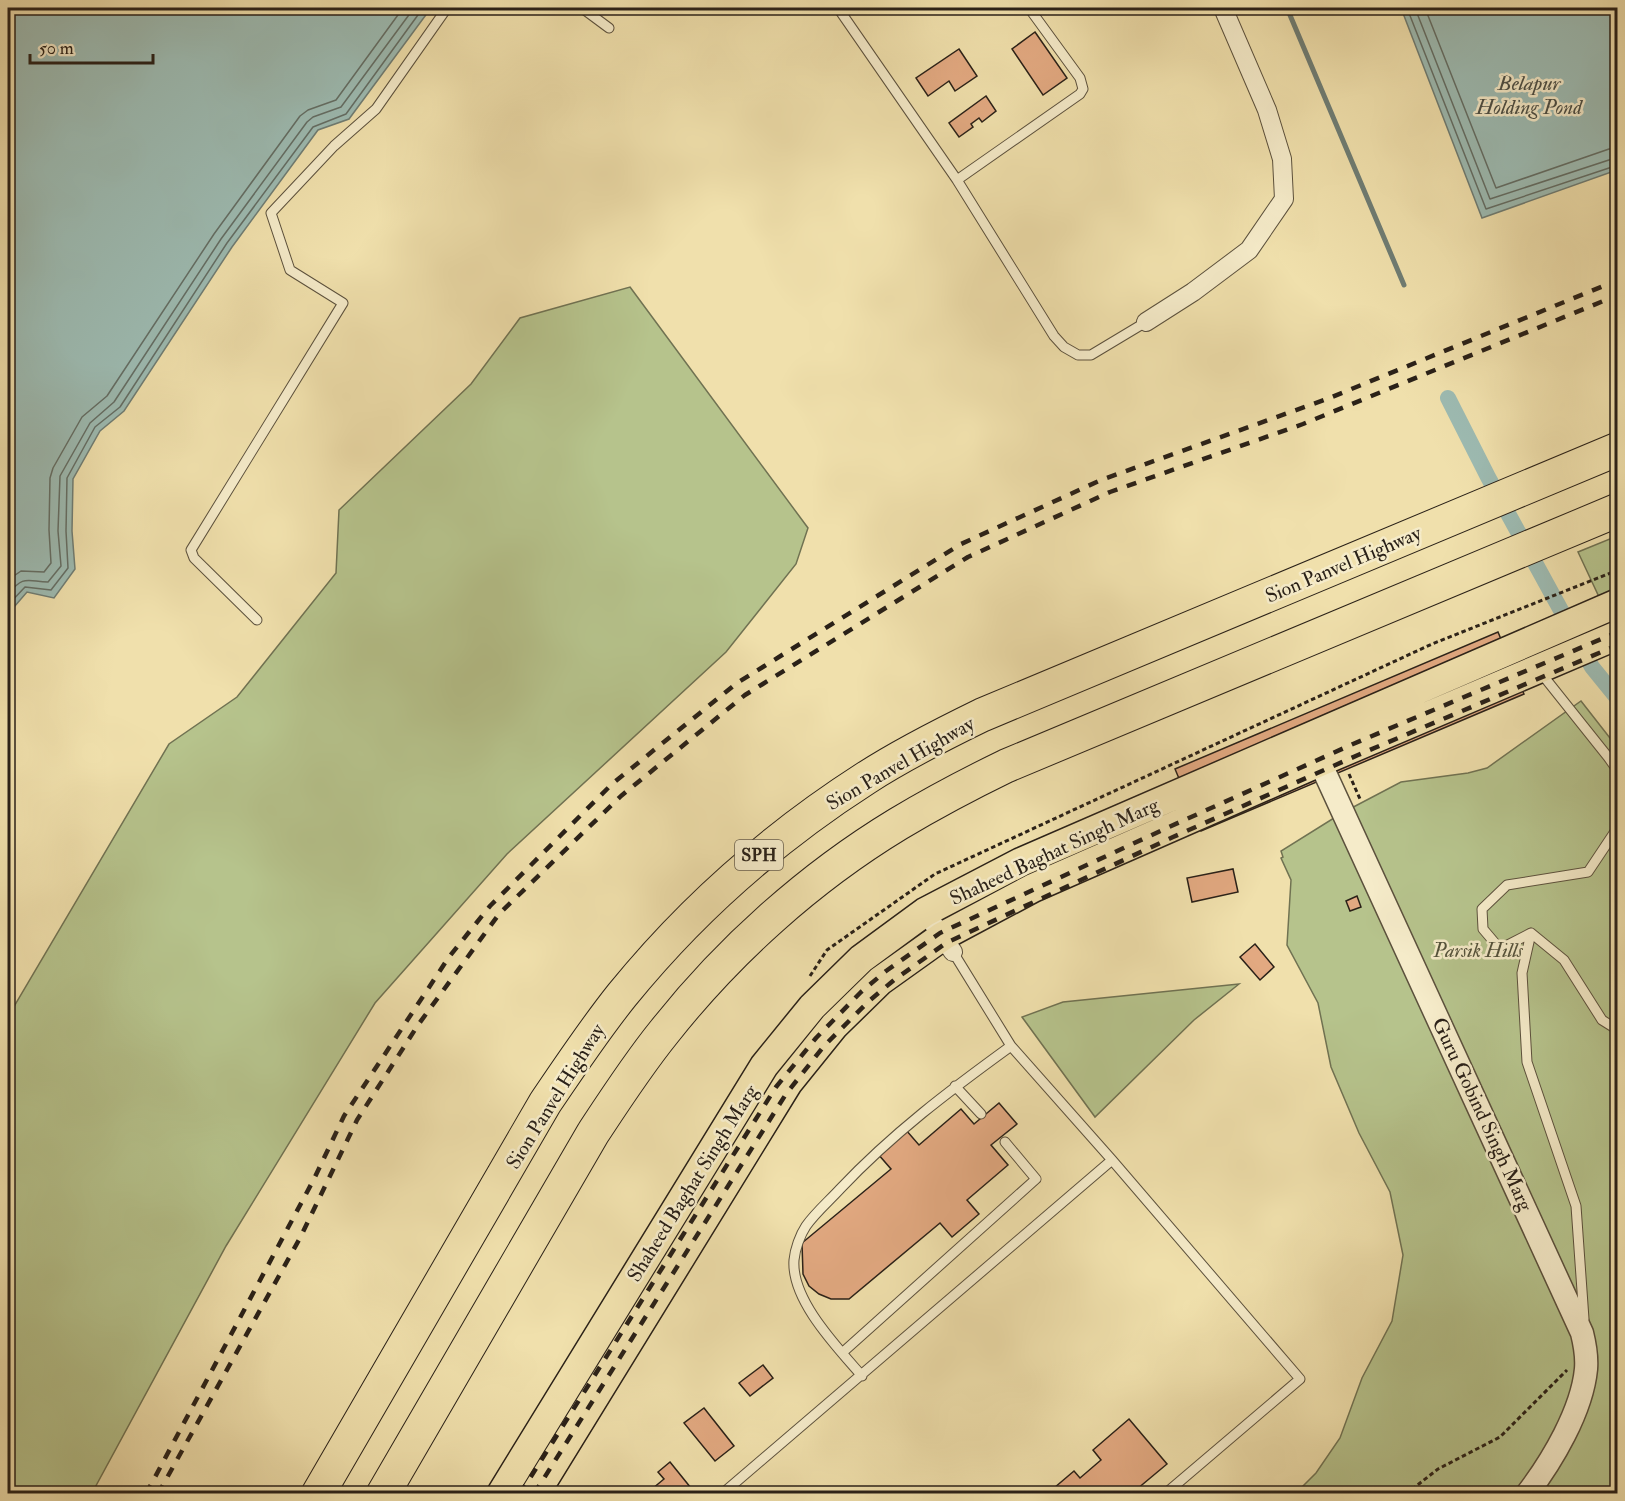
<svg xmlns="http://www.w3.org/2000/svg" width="1625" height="1501" viewBox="0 0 1625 1501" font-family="'IM FELL Double Pica',serif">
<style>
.green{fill:#b6c38c;stroke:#707252;stroke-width:1.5}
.water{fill:#9dbbb2;stroke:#6f7d74;stroke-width:1.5}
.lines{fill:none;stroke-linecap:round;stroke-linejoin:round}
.shore{stroke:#646e65;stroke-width:1.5}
.stream{stroke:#6f7d74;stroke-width:5}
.canal{stroke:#9dbbb2;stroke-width:16}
.building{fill:#e2a981;stroke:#2a2118;stroke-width:1.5}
.service-casing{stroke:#5c513d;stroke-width:11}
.minor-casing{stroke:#5c513d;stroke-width:20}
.tertiary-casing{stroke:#5c513d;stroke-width:25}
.primary-casing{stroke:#2a2118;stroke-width:31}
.motorway-casing{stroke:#2a2118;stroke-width:35}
.path{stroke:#2a2118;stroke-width:3;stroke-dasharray:4.5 3;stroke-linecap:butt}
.service{stroke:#f5ebc9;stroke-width:9}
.minor{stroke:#f5ebc9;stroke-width:18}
.tertiary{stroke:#f5ebc9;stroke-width:22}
.primary{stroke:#f0e0ac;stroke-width:28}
.motorway{stroke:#f0e0ac;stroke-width:33}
.rail{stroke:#2a2118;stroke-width:4.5;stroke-dasharray:10 10;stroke-linecap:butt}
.labels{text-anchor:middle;stroke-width:5;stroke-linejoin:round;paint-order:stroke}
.shield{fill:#f5ebc9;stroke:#675e4d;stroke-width:1.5}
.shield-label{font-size:18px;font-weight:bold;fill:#2a2118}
.street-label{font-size:20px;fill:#2a2118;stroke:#f5ebc9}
.park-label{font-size:20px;font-style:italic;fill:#54523b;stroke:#f5ebc9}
.water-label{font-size:21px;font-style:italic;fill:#4c4f46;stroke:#f5ebc9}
</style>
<rect width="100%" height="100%" fill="#f0e0ac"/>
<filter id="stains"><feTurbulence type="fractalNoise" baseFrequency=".00333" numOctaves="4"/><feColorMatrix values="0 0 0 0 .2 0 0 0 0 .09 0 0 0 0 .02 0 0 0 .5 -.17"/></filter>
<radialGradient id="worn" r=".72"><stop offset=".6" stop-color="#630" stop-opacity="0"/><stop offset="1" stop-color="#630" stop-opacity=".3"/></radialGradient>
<!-- green -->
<path class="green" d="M630 287 808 528 796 564 726 652 507 854 375 1003 226 1246 92 1493H8V1009L12 1010 169 744 237 697 336 573 339 510 471 384 520 318Z
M1617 536V592L1600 599 1578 552Z
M1581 701 1617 747V1493H1296L1316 1473 1340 1438 1362 1378 1392 1321 1403 1255 1390 1192 1359 1133 1331 1067 1318 1003 1287 945 1291 880 1281 858 1283 857 1281 851 1342 813 1401 782 1468 773 1487 768Z
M1239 984 1194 1020 1095 1117 1022 1017 1063 1002Z"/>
<!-- water -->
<path class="water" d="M8 8H431L349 119 318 130 232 247 124 411 100 431 73 479 72 531 75 569 54 598 27 592 8 614Z
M1401 8H1617V170L1482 218Z"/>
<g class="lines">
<!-- shore -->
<path class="shore" d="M1407 8 1486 209 1618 165
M1415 8 1490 199 1618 157
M1425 8 1496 188 1609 149 1618 148
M8 580 21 571 44 572 51 563 49 530 50 478 53 468 82 417 107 396 214 234 300 116 308 110 336 100 403 8
M8 594C24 575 26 581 48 582L61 566 58 531 60 476 90 423 114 402 221 239 307 122 313 117 341 107 414 8
M8 605 25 587 51 590 68 568 66 531 67 478 95 427 120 407 227 243 313 127 346 114 423 8"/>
<!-- stream -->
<path class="stream" d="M1287 8 1404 285"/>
<!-- canal -->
<path class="canal" d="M1448 398 1488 477 1592 667 1618 699"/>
</g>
<!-- building -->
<path class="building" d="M1035 32 1067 78 1043 95 1012 49Z
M959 49 977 76 955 91 949 81 928 96 916 78Z
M986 96 996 111 982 122 979 118 971 124 973 127 959 137 949 123Z
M1498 632 1524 694 1201 831 1175 769Z
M1233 869 1238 892 1192 902 1187 878Z
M1357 896 1361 907 1350 911 1346 901Z
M1255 944 1274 967 1260 980 1240 957Z
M999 1103 1017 1124 991 1145 1008 1165 967 1200 979 1214 952 1237 940 1223 849 1299H831L819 1294 809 1286 803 1274 802 1243 891 1169 878 1154 906 1130 919 1145 961 1109 974 1124Z
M763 1365 773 1378 750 1396 739 1383Z
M704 1408 734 1446 715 1461 684 1423Z
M1129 1419 1167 1464 1131 1494H1047L1074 1471 1080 1478 1101 1460 1093 1450Z
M670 1462 695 1493 694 1494H646L664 1479 658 1472Z"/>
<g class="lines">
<!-- service casing -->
<g class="service-casing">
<path id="service" d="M582 8 609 28
M838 8 957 180 1054 336 1064 347 1078 355H1091L1146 322
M957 180 1080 94 1083 89 1080 78 1029 8
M257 620 194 558 191 550 343 303 290 270 271 213 334 146 376 109 447 8
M1541 673 1608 757 1618 771
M1531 933 1500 949 1483 929 1482 909 1507 885 1588 872 1618 827
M953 952 1011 1046 1112 1160 1300 1379 1165 1494
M955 1086 981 1114
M1584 1319 1576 1206 1527 1062 1522 973 1531 933 1564 960 1602 1020 1618 1030
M842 1353 1036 1179 1005 1142
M862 1376C837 1347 791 1300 794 1260 795 1249 800 1235 806 1226 815 1213 829 1201 840 1189 893 1133 949 1091 1011 1046
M722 1494 1112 1160"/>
</g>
<!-- minor casing -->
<g class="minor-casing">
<path id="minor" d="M1146 322 1193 292 1249 250 1284 199 1282 159 1267 110 1223 8
M925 912 953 952"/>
</g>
<!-- tertiary casing -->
<g class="tertiary-casing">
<path id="tertiary" d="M1313 747 1582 1333C1585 1345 1587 1357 1586 1369 1582 1411 1552 1461 1527 1494"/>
</g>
<!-- primary casing -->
<g class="primary-casing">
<path id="primary" d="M501 1494 764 1066 812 1007 861 959 925 912 1021 862 1618 603
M535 1494 788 1083 834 1026 880 981 943 936 1033 888 1320 762 1618 635"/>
</g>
<!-- motorway casing -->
<g class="motorway-casing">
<path id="motorway" d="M318 1494 545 1103C570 1066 594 1030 622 995 691 910 774 837 866 778 903 754 943 734 982 715L1618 449
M383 1494 593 1133C616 1098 638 1064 664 1032 728 951 809 878 898 824 933 803 969 784 1006 766L1618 510"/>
</g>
<!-- path -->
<path class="path" d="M1349 774 1360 799H1358
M810 976 827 950 935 874 1432 644 1618 570
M1406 1494 1438 1469 1500 1437 1567 1370"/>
<!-- service -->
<use href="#service" class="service"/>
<!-- minor -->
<use href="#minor" class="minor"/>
<!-- tertiary -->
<use href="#tertiary" class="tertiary"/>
<!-- primary -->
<use href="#primary" class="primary"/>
<!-- motorway -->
<use href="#motorway" class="motorway"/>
<!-- rail -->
<path class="rail" d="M146 1494 314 1179 344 1116 449 957 490 906 612 784 737 683 961 544 1101 480 1327 399 1618 280
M158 1494 300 1238 357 1120 418 1025 499 914 621 796 745 695 968 557 1110 492 1303 424 1618 295
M520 1494 776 1087 816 1038 861 992 886 971 940 933 1169 827 1353 744 1618 632
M534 1494 786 1094 824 1046 869 1001 894 980 946 943 1173 837 1358 755 1618 645"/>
</g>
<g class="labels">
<!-- shield labels -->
<rect class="shield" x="735" y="840" width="48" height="30" rx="4.5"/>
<g class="shield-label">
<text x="759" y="861">SPH</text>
</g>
<!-- street labels -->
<g class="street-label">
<text transform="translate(1343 564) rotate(-23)" y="7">Sion Panvel Highway</text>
<text transform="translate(900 763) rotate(-30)" y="7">Sion Panvel Highway</text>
<text transform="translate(1054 851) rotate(-25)" y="7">Shaheed Baghat Singh Marg</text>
<text transform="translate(555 1096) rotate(-58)" y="7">Sion Panvel Highway</text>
<text transform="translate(1483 1114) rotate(65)" y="7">Guru Gobind Singh Marg</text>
<text transform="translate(692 1183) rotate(-58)" y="7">Shaheed Baghat Singh Marg</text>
</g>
<!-- park labels -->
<g class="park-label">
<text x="1478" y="957">Parsik Hills</text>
</g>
<!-- water labels -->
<g class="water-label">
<text x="1529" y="90">Belapur<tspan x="1529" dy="24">Holding Pond</tspan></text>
</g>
</g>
<!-- margin -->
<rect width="1625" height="1501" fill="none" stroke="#f0e0ac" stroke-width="30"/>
<rect x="9" y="9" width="1607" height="1483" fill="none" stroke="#2a2118" stroke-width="3"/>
<rect x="15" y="15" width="1595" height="1471" fill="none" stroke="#2a2118" stroke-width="1.5"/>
<!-- scale -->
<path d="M30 54v9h123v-9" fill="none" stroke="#2a2118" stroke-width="3"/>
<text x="39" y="54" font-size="18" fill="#2a2118" stroke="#f5ebc9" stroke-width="4.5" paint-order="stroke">50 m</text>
<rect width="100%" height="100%" filter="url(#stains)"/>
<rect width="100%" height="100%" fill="url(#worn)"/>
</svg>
